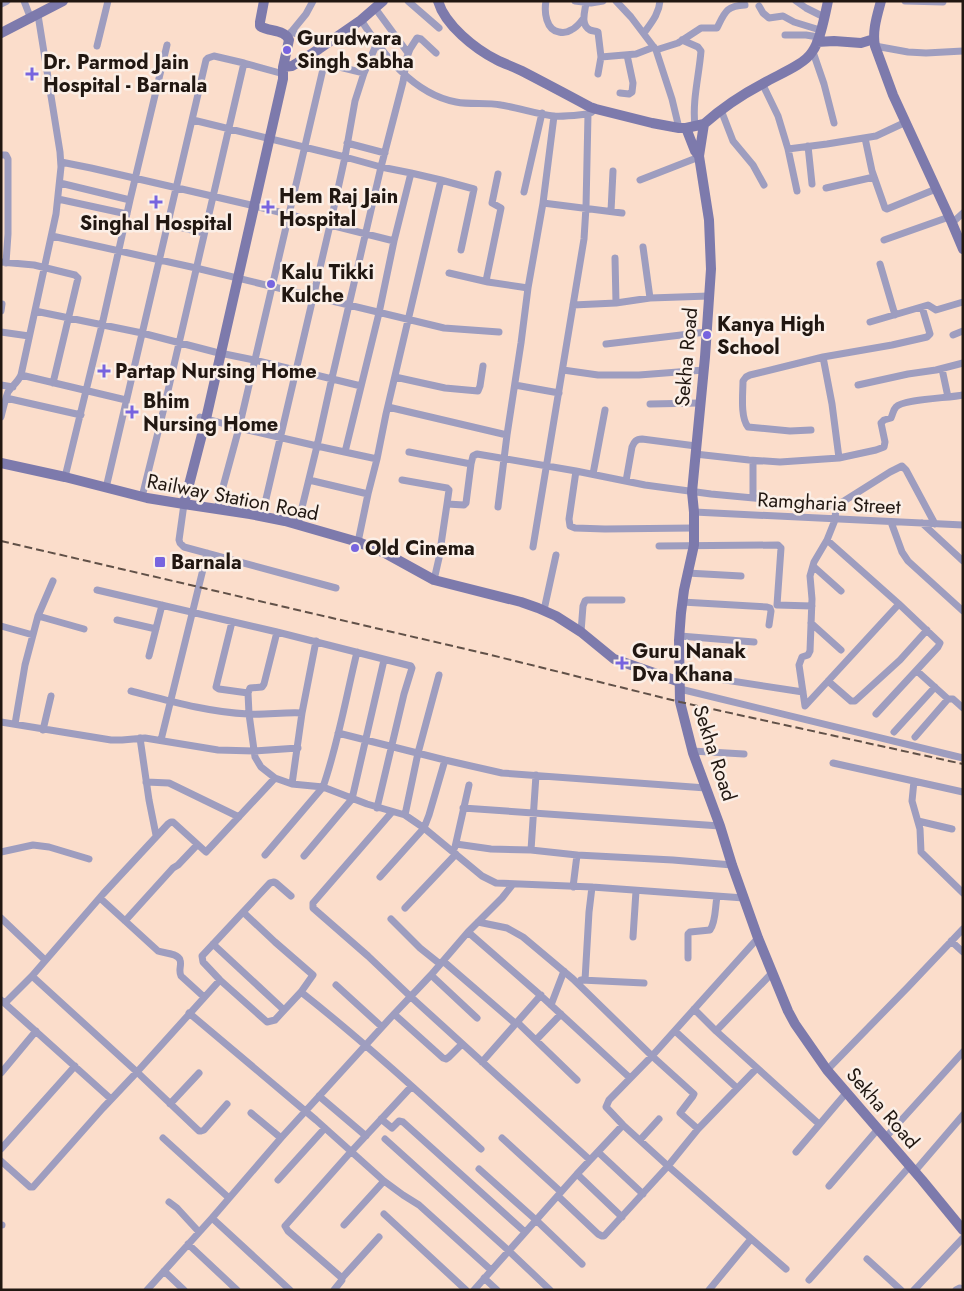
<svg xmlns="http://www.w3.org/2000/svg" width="964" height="1291" viewBox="0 0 964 1291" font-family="Jost,sans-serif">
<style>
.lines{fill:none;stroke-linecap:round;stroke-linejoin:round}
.street{stroke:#9e9dbf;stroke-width:7}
.secondary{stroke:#7d7aac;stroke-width:10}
.rail{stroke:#615148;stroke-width:2;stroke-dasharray:8 4;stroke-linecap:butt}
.poi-dot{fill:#7764df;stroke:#fbefe7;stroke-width:2}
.labels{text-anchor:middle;stroke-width:5;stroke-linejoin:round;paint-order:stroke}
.poi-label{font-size:20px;font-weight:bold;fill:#211711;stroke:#fbefe7;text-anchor:start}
.street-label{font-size:20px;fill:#211711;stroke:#fbefe7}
</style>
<rect width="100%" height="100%" fill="#fbddcb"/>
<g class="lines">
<!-- street -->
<path class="street" d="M24 1 31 19
M408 1 439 28
M546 1C544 12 546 30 559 32 563 33 568 32 571 30 576 28 580 23 583 19
M575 1 591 3 603 1
M616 1 631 17 656 50 672 99 679 128
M796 1 806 8 824 17
M905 1 943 2
M586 3C585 11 580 25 590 30 592 31 595 31 598 32L601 57 636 54 654 47
M1 4 7 1
M759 6 763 13 769 18 783 16 794 22 820 30
M375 8 408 53
M361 20C383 54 413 94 456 102 471 105 486 102 501 105 519 108 536 114 553 116 564 117 577 115 588 114L592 112
M291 32 326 44
M644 33C651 23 659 14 660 1
M785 35H806L818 37
M288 36 306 14 313 1
M682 40 698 47 701 51C699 76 692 101 695 126
M97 46 108 1
M875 46 908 52 926 53 963 51
M656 50 678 43 701 28H717C725 12 726 6 745 5
M813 52 824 84 834 123
M327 64 364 73
M598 74 601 57
M762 83 778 116 788 149 797 191
M620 93 629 94 632 92 633 83 627 55
M721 110 733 141 753 165 764 185
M193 120 345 157 381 167 411 173
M865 138 872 171 885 208 887 209 936 189
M347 143 385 153
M808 146 812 184
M788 149 827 144 876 136 906 122
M1 155H6L8 159V234L6 263
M61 162 91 168 255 206 394 241
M640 180 699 157
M60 183 130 200 102 325 65 477
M826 188 874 177
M524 192 542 113
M58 199 127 214
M130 200 167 45
M543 203 622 213
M611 211 613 171
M952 223 963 213
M167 224 204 233
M52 236 196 268 444 328 499 332
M884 240 949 217
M643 247 650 298
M615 258 616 303
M1 262 34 265 75 275 78 278 53 383
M880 264 895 315
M449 273 488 282 528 288
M486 281 501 208 492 203 498 174
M573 305 616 303 650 298 709 296
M1 311 2 304
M35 311 142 333 215 352 254 360 361 386
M870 322 928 305 936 310 963 302
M1 332 29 336
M953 335 963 331
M606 344 706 332
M823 357 832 404 839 458
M942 369 948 397
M563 370 598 375H639L704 370
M21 375 126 400
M395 377 445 388 478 391 480 386 483 366
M1 385 13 387
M515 385 559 393
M858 385 908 374 936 370 963 363
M6 398 81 415
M650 404 700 403
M388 407 507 435
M1 417C3 409 5 400 8 392 12 386 18 382 21 375L56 214 61 167 60 152 38 15
M200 417 239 428 317 446 298 524
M811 430 790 431 748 427C740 417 743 393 743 381L746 377 750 375 823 357 892 345 927 337 930 334 922 307
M345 452 379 313 394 241 411 173 441 180 474 189 461 250
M409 452 471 464
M695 454 749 460 780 462 839 458 876 450 884 447 885 442 881 423 884 420 891 418C893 414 893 410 896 407 903 399 950 398 963 395
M377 459 317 446 332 378 381 167 403 82 407 57 410 49 417 38 421 39 436 53
M576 471 569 519 570 526 575 528 605 529 693 528
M593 474 605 410
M309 480 368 494 358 542
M402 480 447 488 449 490 447 504
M626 481 632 447C634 442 636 439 642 439L696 446
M106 488 206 60 208 58 214 56 244 63 280 73
M368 494 377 459 386 414 441 180
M142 497 164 408 244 63
M753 497V461
M184 504 179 540 180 543 184 547 336 588
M836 506 835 520 827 540 814 562 810 576 812 599 810 651 808 655 802 657 799 665 805 706 899 604
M498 507 507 435 521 343 528 288 543 203 554 116
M217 509 239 428 323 69
M694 512 963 525
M262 516 330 225 345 157 355 101 364 73 377 43
M891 522 902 552 908 561 963 611
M922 523 963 561
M827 540 899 604 940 643 938 647 876 714
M659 546 778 545 781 548 777 605 812 606
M533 547 584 239 586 207 588 114
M813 566 841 591
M687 573 741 576
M434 580 439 558 447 504 464 505 466 503 471 464 473 456 477 454 576 471 645 485 711 494 836 506 890 472 902 466 906 470 935 524
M97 590 277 632 411 666 412 668 404 694 377 808
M682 602 767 607 770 608 771 611 769 625
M544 610 556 555
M38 616 84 629
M117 620 156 629
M232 622 216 687 219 689 248 693
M811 623 841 650
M1 626 33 635
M277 632 264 684 262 687 250 688 248 693 249 714 255 757 261 767 275 778 292 784 323 787 367 804 405 815 424 828 482 876 496 883 592 887 744 898
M581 632 583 606 585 601 587 600H622
M680 636 754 642
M149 656 162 605
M680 673 803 692
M828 681 851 701H855L900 660 927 630
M680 689 963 758
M131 691C170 701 208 712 248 714 266 715 284 712 302 713
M948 699H953L963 708
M1 722 111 740H122L145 738 218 750 254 751 298 748
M15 724 25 665 38 616 53 581
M43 730 51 696
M894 732 935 687
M338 733 445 760 502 773 706 788
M915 737 948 699 917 671
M140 738 149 800 156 835
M161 740 207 553
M692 751 744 754
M833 763 963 792
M914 781 912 801 920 829 921 852 963 893
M146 782 169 783 239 817
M292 784 302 713 316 641
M463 808 720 826
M392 812 313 903V908L368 956 411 997 590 1160
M405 815 418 753 439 675
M918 821 952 829
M456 844 491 849 531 850 577 855 673 860 732 865
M455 847 469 785
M531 850 536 775
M1 852 33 845 49 847 89 859
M265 855 323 787C338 744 346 697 357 652
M304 856 352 799 384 660
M380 877 424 828 429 815 445 760
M573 887 577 855
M100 898 158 951C163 953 178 953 180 960 182 965 178 970 181 976L204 997
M405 908 456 854
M243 912 275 942 313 975 301 992 275 1020 267 1022 220 980 203 962 202 956 270 883 274 882 276 883 291 896
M1 918 45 960
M391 919 420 948 440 964
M125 921 173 868 178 865 197 845
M478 922 507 928 523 937 573 979 652 1056 694 1094 693 1096 680 1113 698 1129
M468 932 539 994 630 1078
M633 937 636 891
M758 938 652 1056 609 1100 606 1107 623 1125 668 1166 786 1269
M951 941 963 952
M213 944 284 1010
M688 958V934L690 932 710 930C716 922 715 907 717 897
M443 961 516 1024
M431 975 477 1018
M32 976 137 1072 199 1131H201L204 1130 227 1104
M581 980 644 983
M585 980 589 912 592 887
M336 985 382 1027
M301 992C363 1041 422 1095 481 1149
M1 1000 111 1099
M5 1003 32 976 103 894 168 824 171 822H173L206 852 275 778
M551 1005 564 971
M694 1009 716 1031 819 1124
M189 1013 316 1120 384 1181 403 1195 419 1205 491 1270
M394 1014 443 1058 446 1059 449 1057 462 1044
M517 1022 577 1080
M675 1031 737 1088
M716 1031 772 973
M536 1040 561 1014
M482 1062 541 995
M827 1070 908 987 963 929
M1 1073 36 1031
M319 1096 366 1136
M170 1104 199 1073
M251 1113 281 1138
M381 1119 392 1128 399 1121 403 1122 525 1232
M886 1137 963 1052
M163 1138 229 1198
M502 1138 561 1192
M385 1139 509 1251 550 1290
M640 1140 659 1119
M1 1149 75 1066
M598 1152 643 1194
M796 1152 847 1092
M1 1161 30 1187H33L103 1108 137 1072 220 980
M479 1169 536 1220 582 1264
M915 1171 963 1115
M577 1174 622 1217
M278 1180 325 1128
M829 1186 878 1129
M558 1196 598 1234 602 1236H604L668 1166 698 1129 757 1068
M169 1202 177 1208 199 1232
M384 1214 466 1290
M212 1218 290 1290
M1 1225H2
M344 1225 384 1181
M188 1244 237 1290
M867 1259 901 1290
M164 1271 184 1290
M342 1278 379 1237
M484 1278 497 1290
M809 1280 910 1166
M147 1290 212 1218 281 1138 394 1014 431 975 468 932 502 898 513 884
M334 1290 342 1280V1278L288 1231 285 1226 348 1155 411 1087
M474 1290 577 1174 623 1125
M709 1290 751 1239
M914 1290 963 1238
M956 1290 960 1288 963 1289"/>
<!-- secondary -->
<path class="secondary" d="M438 1C445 25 475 49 497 60 505 64 514 67 522 71 545 83 568 95 590 107L596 109 652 123 679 128H686L704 124
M828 1C825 15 820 42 812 52 804 65 777 75 764 83 743 94 722 108 704 124L699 156 709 220 711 269 705 357 692 492 694 512V545L684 590 681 613 679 640 680 702 693 753 720 826 732 865 758 938 788 1011 795 1024 827 1070 922 1180 963 1230
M881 1C877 16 872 31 875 46L893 95 952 223 963 249
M1 33 63 1
M817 42 834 41 861 43 874 39
M283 67 292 66 297 63 319 49 361 20 383 1
M686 128 695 151 699 156
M1 463 65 477 147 498 184 504 250 514 285 521 358 542 385 553 434 580 521 602 538 608 556 616 581 632 614 659 680 682
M184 504 206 419 283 79V67L289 40C285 29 269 32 260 26V22L264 1"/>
<!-- rail -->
<path class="rail" d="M1 541 487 654 680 702 963 764"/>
</g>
<!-- markers -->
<g class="poi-dot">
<circle cx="287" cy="50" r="5"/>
<path d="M29.5 66.5h5v5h5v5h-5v5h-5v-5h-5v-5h5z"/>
<path d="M153.5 194.5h5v5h5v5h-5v5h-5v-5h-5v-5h5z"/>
<path d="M265.5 199.5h5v5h5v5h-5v5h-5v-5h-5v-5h5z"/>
<circle cx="271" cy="284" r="5"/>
<circle cx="707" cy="335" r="5"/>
<path d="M101.5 363.5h5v5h5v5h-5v5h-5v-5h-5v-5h5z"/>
<path d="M129.5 404.5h5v5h5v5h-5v5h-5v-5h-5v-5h5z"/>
<circle cx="355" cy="548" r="5"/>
<rect x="154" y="556" width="12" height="12" rx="2.5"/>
<path d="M619.5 655.5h5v5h5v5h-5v5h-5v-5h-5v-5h5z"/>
</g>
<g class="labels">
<!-- poi labels -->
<g class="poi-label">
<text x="297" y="45">Gurudwara<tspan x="297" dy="23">Singh Sabha</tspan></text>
<text x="43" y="69">Dr. Parmod Jain<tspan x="43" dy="23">Hospital - Barnala</tspan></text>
<text x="279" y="203">Hem Raj Jain<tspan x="279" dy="23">Hospital</tspan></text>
<text x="156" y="230" text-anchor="middle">Singhal Hospital</text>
<text x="281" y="279">Kalu Tikki<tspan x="281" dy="23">Kulche</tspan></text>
<text x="717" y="331">Kanya High<tspan x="717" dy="23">School</tspan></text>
<text x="115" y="378">Partap Nursing Home</text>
<text x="143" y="408">Bhim<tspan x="143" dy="23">Nursing Home</tspan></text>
<text x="365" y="555">Old Cinema</text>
<text x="171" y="569">Barnala</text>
<text x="632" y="658">Guru Nanak<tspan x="632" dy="23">Dva Khana</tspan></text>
</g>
<!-- street labels -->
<g class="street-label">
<text transform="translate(686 357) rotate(-85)" y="7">Sekha Road</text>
<text transform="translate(233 497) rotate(11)" y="7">Railway Station Road</text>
<text transform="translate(829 503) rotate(3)" y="7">Ramgharia Street</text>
<text transform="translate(715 753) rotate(72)" y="7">Sekha Road</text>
<text transform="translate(883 1108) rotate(49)" y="7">Sekha Road</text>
</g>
</g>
<!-- border -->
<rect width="964" height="1291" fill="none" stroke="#211711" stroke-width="5"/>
</svg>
